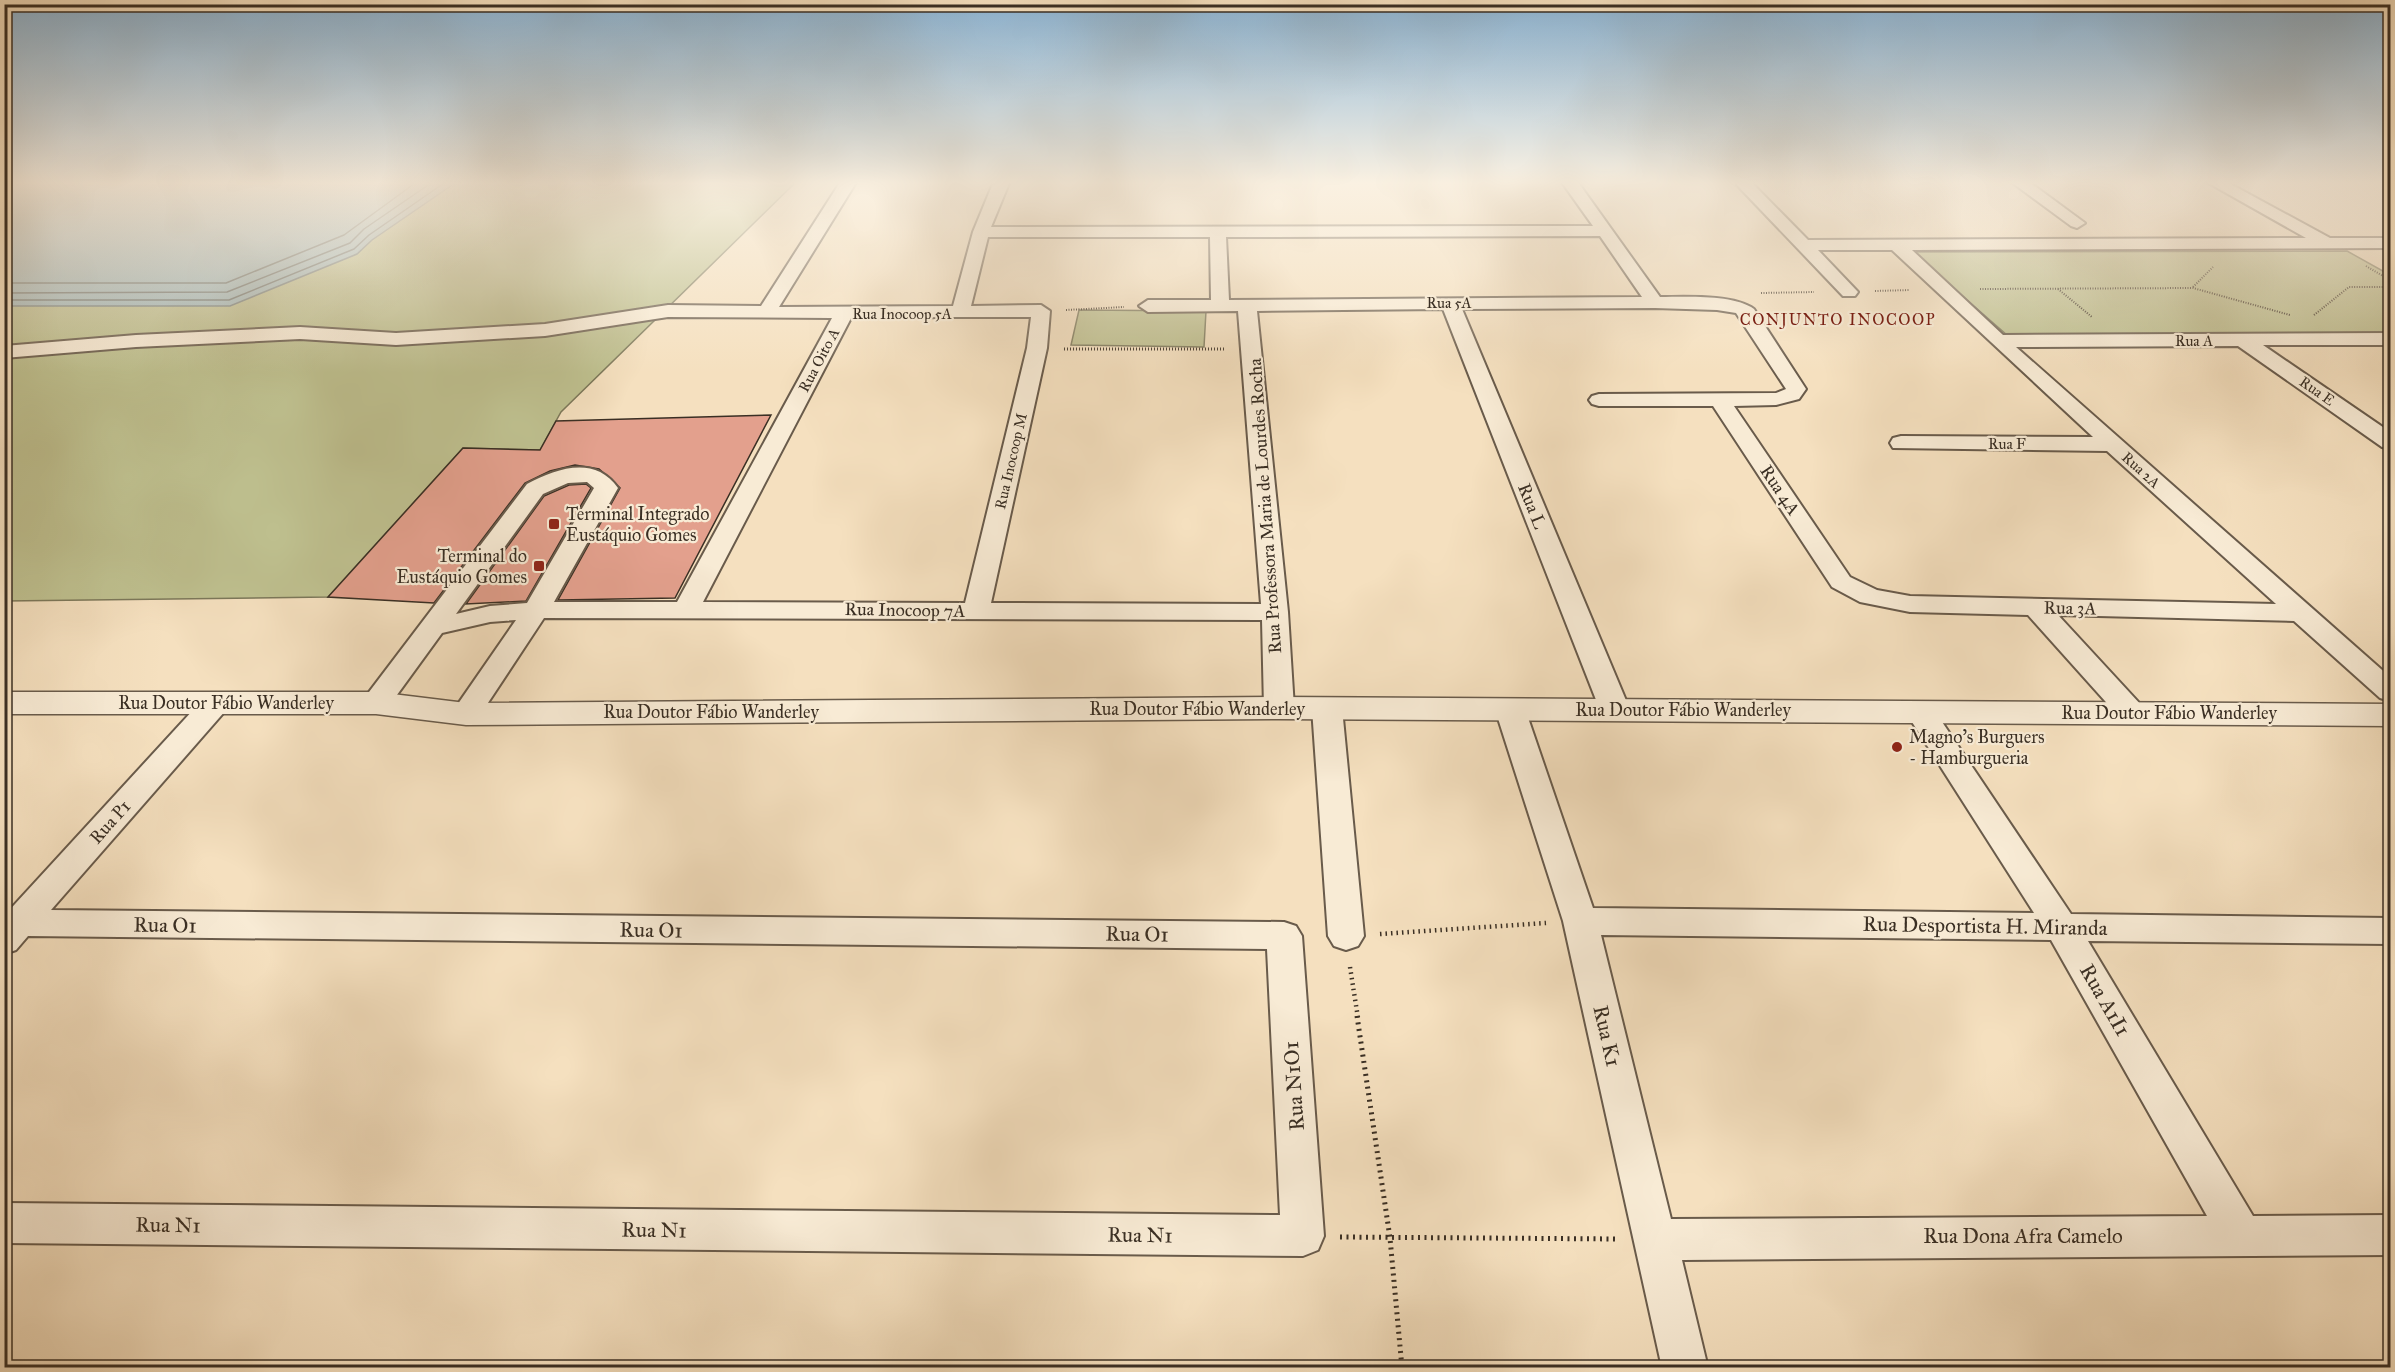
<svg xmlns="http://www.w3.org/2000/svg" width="2395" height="1372" viewBox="0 0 2395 1372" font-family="'IM FELL Great Primer',serif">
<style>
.green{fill:#bfc190;stroke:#7c785a;stroke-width:1.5}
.water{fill:#a2babd;stroke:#788280;stroke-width:1.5}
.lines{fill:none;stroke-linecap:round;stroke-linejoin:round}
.shore{stroke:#6e7470;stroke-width:1.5}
.building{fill:#e3a08d;stroke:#3a2f24;stroke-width:1.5}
.minor-casing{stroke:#695b4b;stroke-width:4}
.tertiary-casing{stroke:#695b4b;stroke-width:3}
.path-far3{stroke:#3a2f24;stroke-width:2;stroke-dasharray:1 1.5;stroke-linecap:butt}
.path-far2{stroke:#3a2f24;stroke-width:3;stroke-dasharray:1 2;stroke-linecap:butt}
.path-far1{stroke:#3a2f24;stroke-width:4.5;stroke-dasharray:1.5 4;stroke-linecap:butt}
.path{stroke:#3a2f24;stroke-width:5;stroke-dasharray:2 4.5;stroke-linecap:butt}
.minor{fill:#f8ebd5;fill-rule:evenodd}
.tertiary{fill:#f8ebd5;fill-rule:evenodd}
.poi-dot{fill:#8f2418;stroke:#f8ebd5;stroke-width:2}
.labels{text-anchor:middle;stroke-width:4.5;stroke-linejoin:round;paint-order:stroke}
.far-street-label{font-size:15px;fill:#3a2f24;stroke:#f8ebd5}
.far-neighbourhood-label{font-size:16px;letter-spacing:1.5px;fill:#7a1f14;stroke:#f8ebd5}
.street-label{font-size:18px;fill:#3a2f24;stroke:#f8ebd5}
.poi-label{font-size:18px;fill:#3a2f24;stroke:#f8ebd5;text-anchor:start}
.near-street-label{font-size:21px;fill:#3a2f24;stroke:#f8ebd5}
</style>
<rect width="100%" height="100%" fill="#f5e0bf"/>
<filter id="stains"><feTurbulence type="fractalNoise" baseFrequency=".00333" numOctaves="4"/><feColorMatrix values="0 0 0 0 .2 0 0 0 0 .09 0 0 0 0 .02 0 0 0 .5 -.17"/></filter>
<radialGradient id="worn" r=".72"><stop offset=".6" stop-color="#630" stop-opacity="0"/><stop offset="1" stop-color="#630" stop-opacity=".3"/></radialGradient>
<!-- green -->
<path class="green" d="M4 181H797L561 412 540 450 463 448 328 597 5 601Z
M2347 251 2390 275V335H2007L1912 252Z
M1079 310 1206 311 1204 347 1071 345Z"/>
<!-- water -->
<path class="water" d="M5 181H458L372 240 357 254 230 306H5Z"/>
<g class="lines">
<!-- shore -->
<path class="shore" d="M4 283H226L344 235 418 181
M4 293 227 292 350 243 364 229 434 181
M4 300H229L354 249 369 235 447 181"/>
</g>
<!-- building -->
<path class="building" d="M771 415 675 598 558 600 620 488 599 469 575 465 550 471 525 483 434 603 328 597 463 448 540 450 556 421Z
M586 484 591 488 526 601 466 604 544 496 569 485Z"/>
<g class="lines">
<!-- minor casing -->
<g class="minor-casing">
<path id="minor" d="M841 181H857L779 307 953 306 973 232 994 181H1010L991 227 1593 226 1561 181H1577L1660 297C1685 297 1734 294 1754 309L1806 389 1799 399 1776 405 1734 406 1850 577 1877 590 1910 596 2276 604 2107 451 1893 448 1890 443 1893 438 1901 436 2093 437 1892 250H1818L1858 292 1855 296H1843L1737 185 1738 181H1754L1753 184 1808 240 2306 238 2205 181H2225L2330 238H2390V248L1912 250 2003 335 2390 333V345H2263L2390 432V449L2382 447 2238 346 2016 347 2390 677V701L2380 698 2294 621 2058 615 2142 706 2147 713 2142 720 2132 722 2122 720 2028 615 1910 612 1860 602 1832 587 1713 406H1599L1592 404 1589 400 1592 396 1599 394 1776 393 1786 389 1736 313 1717 310 1655 308 1462 309 1630 710 1625 717 1615 719 1605 717 1600 710 1443 309 1257 311 1288 612 1294 708 1289 715 1279 717 1269 715 1264 708 1262 620 544 618 476 721 466 723 456 721 451 714 516 620 490 622 442 633 386 710 376 712 366 710 362 703 366 696 527 484C557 468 595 455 618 488L554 602H677L832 318 668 317 545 336 396 345 300 339 136 347 4 358V346L136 335 300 327 396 333 545 324 668 305 761 306ZM1600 236 1642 297 1229 300 1226 237ZM988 237H1210L1211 300H1148L1139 306 1148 312 1238 311 1261 604 991 603 1047 348 1050 311 1041 305 971 306ZM954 317H1031L1027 348 965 603 703 602 851 318ZM587 482 594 488 527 603 490 606 456 614 543 494 568 483Z
M2010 181H2028L2085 223 2077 228 2071 226Z
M216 694 226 696 230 703 226 710 51 910 1284 922 1296 926 1302 936 1324 1236 1318 1250 1303 1256 4 1243V1203L1280 1215 1267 949 28 936 16 950 4 954V916L206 696Z
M1327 699 1337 701 1342 708 1364 936 1358 946 1346 950 1334 946 1328 936 1312 708 1317 701Z
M1510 700 1520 702 1525 709 1593 908 2034 913 1905 711 1910 704 1920 702 1930 704 2071 914 2390 918V944L2088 941 2253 1216 2390 1215V1255L1682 1260 1708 1368H1662L1563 921 1495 709 1500 702ZM1601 935 2051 940 2207 1216 1671 1219Z"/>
</g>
<!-- tertiary casing -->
<g class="tertiary-casing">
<path id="tertiary" d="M4 692H376L466 703 1279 697 2390 704V726L1279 719 466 725 376 714H4Z"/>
</g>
<!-- path-far3 -->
<path class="path-far3" d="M2366 266 2390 280
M2193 287 2213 267
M1980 289 2193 288 2290 315
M2058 289 2092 317
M1875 291 1910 290
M1761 293 1814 292
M1066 310 1124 307
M2314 315 2349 287H2390"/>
<!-- path-far2 -->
<path class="path-far2" d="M1064 349H1225"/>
<!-- path-far1 -->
<path class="path-far1" d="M1380 934 1546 923
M1350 967 1358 1018"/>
<!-- path -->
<path class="path" d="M1357 1016 1390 1238 1402 1368
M1340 1237 1618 1239"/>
<!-- minor -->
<use href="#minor" class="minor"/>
<!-- tertiary -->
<use href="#tertiary" class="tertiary"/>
</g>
<!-- sky -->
<linearGradient id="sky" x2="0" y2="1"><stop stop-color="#8cb6d7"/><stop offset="0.49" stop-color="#faf1e2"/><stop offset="1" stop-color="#faf1e2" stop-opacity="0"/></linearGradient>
<rect width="2395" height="373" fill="url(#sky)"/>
<!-- markers -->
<g class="poi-dot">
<rect x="548" y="518" width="12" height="12" rx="3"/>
<rect x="533" y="560" width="12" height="12" rx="3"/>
<circle cx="1897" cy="747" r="6"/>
</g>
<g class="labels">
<!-- far-street labels -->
<g class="far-street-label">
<text x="1449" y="308">Rua 5A</text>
<text x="902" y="319">Rua Inocoop 5A</text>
<text x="2194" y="346">Rua A</text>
<text transform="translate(819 360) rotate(-62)" y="5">Rua Oito A</text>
<text transform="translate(2317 391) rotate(35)" y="5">Rua E</text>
<text x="2007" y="449">Rua F</text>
<text transform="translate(1011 461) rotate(-77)" y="5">Rua Inocoop M</text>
<text transform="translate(2141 470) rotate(42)" y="5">Rua 2A</text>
</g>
<!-- far-neighbourhood labels -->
<g class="far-neighbourhood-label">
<text x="1838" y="325">CONJUNTO INOCOOP</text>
</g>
<!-- street labels -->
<g class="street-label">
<text transform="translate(1780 490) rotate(56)" y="6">Rua 4A</text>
<text transform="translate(1265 506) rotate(-94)" y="6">Rua Professora Maria de Lourdes Rocha</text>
<text transform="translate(1532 506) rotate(68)" y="6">Rua L</text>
<text transform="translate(2070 608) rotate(1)" y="6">Rua 3A</text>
<text transform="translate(905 610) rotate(1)" y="6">Rua Inocoop 7A</text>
<text x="226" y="709">Rua Doutor Fábio Wanderley</text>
<text x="1197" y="715">Rua Doutor Fábio Wanderley</text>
<text x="1683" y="716">Rua Doutor Fábio Wanderley</text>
<text x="711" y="718">Rua Doutor Fábio Wanderley</text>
<text x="2169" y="719">Rua Doutor Fábio Wanderley</text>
<text transform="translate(110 822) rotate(-48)" y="6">Rua P1</text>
</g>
<!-- poi labels -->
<g class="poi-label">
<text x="566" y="520">Terminal Integrado<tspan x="566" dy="21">Eustáquio Gomes</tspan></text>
<text x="527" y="562" text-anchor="end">Terminal do<tspan x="527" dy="21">Eustáquio Gomes</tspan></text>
<text x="1909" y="743">Magno's Burguers<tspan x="1909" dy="21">- Hamburgueria</tspan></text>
</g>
<!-- near-street labels -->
<g class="near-street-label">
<text transform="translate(165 925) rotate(1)" y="7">Rua O1</text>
<text transform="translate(1985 926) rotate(1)" y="7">Rua Desportista H. Miranda</text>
<text transform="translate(651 930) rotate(1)" y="7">Rua O1</text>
<text transform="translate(1137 934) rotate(1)" y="7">Rua O1</text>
<text transform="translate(2105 1000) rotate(60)" y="7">Rua A1I1</text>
<text transform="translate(1607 1036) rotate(77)" y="7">Rua K1</text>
<text transform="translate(1294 1086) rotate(-94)" y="7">Rua N1O1</text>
<text transform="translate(168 1225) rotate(1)" y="7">Rua N1</text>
<text transform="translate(654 1230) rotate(1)" y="7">Rua N1</text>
<text transform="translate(1140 1235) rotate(1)" y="7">Rua N1</text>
<text x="2023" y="1243">Rua Dona Afra Camelo</text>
</g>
</g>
<!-- margin -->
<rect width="2395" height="1372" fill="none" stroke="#f5e0bf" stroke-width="24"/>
<rect x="6" y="6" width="2383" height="1360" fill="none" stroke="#3a2f24" stroke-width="3"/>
<rect x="12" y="12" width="2371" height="1348" fill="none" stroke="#3a2f24" stroke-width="1.5"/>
<rect width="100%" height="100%" filter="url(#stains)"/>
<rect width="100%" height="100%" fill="url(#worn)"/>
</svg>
